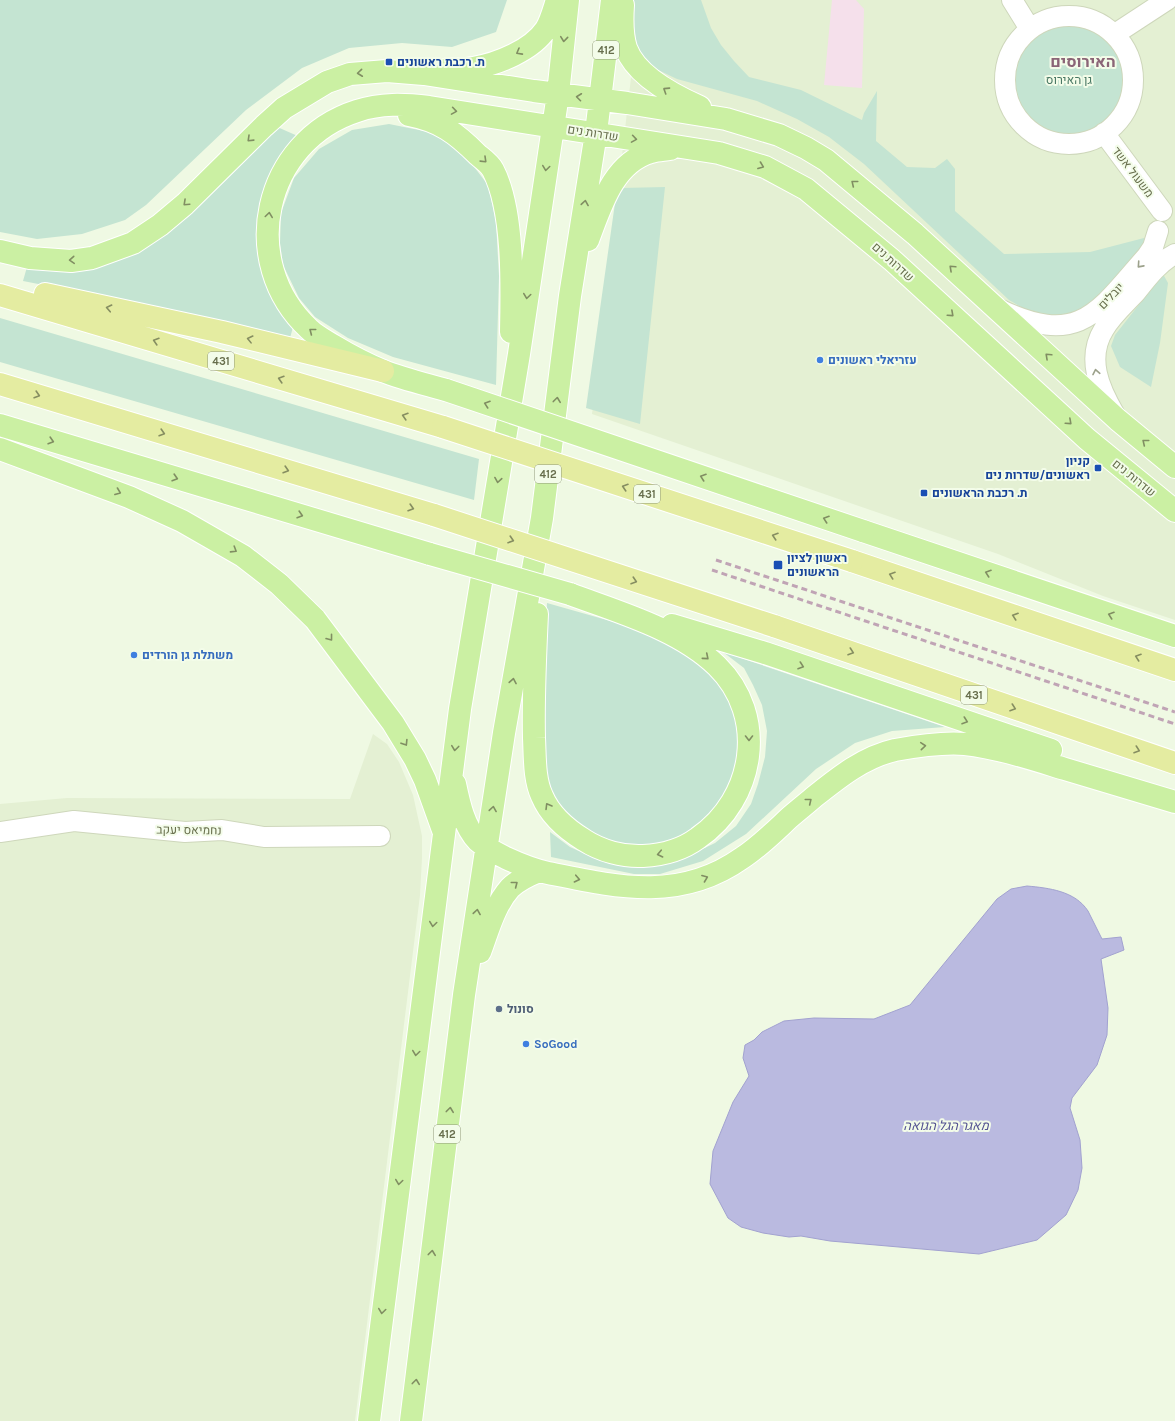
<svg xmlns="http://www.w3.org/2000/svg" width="1175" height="1421" viewBox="0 0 1175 1421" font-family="Karla,Heebo,sans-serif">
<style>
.residential{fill:#e4f0d3}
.education{fill:#f5e0eb}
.green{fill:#c4e4d2}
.water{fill:#babae0;stroke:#a2a2d0}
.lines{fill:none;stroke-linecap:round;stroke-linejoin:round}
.minor-casing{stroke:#ced7bb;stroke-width:22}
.major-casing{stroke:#fff;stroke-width:24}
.highway-casing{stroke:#fff;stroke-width:24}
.minor{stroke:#fff;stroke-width:20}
.major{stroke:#cbf0a3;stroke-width:22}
.highway{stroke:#e4eca1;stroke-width:22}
.rail{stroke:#c0a4b5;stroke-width:3;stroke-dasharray:6 4;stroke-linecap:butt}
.major-bridge-casing{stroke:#fff;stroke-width:24;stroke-linecap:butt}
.highway-bridge-casing{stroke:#fff;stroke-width:24;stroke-linecap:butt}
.major-bridge{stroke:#cbf0a3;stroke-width:22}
.highway-bridge{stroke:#e4eca1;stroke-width:22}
.oneway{stroke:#808e62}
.oneway2{stroke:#9ca18b}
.oneway3{stroke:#868e61}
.transit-dot{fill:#1a4fb4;stroke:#f3fce9;stroke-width:1.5}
.shop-dot{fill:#3f7fe0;stroke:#f3fce9;stroke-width:1.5}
.service-dot{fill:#5c6f8a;stroke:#f3fce9;stroke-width:1.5}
.labels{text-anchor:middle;stroke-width:4;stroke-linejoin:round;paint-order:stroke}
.shield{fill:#f3fce9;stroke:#91997b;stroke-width:1}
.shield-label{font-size:11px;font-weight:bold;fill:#676e4c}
.transit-label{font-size:12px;font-weight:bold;fill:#164399;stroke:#f3fce9;text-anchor:start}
.park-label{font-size:12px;fill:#497864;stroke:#f3fce9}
.street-label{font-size:12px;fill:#676e4c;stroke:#f3fce9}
.shop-label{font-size:12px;font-weight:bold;fill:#366cbe;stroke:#f3fce9;text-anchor:start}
.service-label{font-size:12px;font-weight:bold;fill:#4e5e75;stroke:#f3fce9;text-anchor:start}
.water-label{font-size:13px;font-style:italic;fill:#545392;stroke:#f3fce9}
.district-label{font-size:16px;font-weight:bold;fill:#8b6577;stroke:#f3fce9}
</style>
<rect width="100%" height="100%" fill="#eff9e3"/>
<!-- residential -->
<path class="residential" d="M640 0H1175V620L1103 596 998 554 592 414Z
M373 734 387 744 399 762 413 795 422 836V858L420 895 355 1421H0V804L67 798 350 799Z"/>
<!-- education -->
<path class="education" d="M832 0H856L864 9 862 88 824 85Z"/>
<!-- green -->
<path class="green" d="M0 0H507L496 32 452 47 402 43 349 48 302 68 246 110 146 205 125 220 82 234 37 239 0 232Z
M633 0H701L711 28 721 45 734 61 749 77 801 90 862 120 864 113 877 91 876 141 907 167 935 168 947 159 955 169V211L1004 254 1090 252 1144 238 1146 244 1100 298 1079 313 1057 317 1026 310 1009 300 864 164 829 137 797 119 757 101 677 79 654 68 638 51 633 35Z
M998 80a71 71 0 1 1 142 0a71 71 0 1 1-142 0Z
M389 124 434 133 465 155 488 185 496 222 499 276 496 385 393 357 348 338 315 317 299 298 283 265 280 243 281 213 294 178 319 149 352 130Z
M275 126 300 137 263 199 258 219 257 236 259 258 264 279 273 297 293 327 290 338 171 310 23 281 27 267 161 236 189 216Z
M665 187 640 424 586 408 615 203 621 188Z
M1163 274 1168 283 1160 343 1151 387 1120 367 1111 346 1115 335Z
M0 318 479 459 474 500 0 362Z
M547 603 635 628 661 640 696 661 721 685 737 716 739 757 725 796 702 823 675 841 634 847 596 837 561 811 548 786 541 738Z
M723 652 945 727 892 731 855 743 816 769 746 834 703 861 660 874H634L551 857 550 832 570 847 592 857 639 863 690 855 715 843 736 826 751 804 758 784 765 757 767 731 762 705 753 685 744 668Z"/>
<!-- water -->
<path class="water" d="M1027 886C1049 888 1075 891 1088 911 1093 920 1097 930 1102 939L1121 937 1124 950 1101 959 1108 1008 1107 1035 1097 1065 1072 1098 1070 1108 1080 1140 1082 1168 1078 1190 1066 1215 1037 1240 979 1254 830 1241 801 1236 789 1237 763 1233 741 1227 728 1218 710 1184 713 1151 733 1102 749 1076 743 1058 745 1045 754 1040 762 1032 784 1021 814 1018 874 1019 910 1005 997 899 1011 889Z"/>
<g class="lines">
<!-- minor casing -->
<g class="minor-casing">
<path id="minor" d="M1012 0 1030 29
M1005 80a64 64 0 1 1 128 0a64 64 0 1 1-128 0Z
M1115 34 1167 0
M1104 133 1162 211
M1001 310C1080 347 1098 312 1147 256L1153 247 1158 231
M1115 415C1099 388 1086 358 1104 329 1112 315 1125 304 1136 292 1147 278 1159 262 1175 254
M0 832 74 821 185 832 222 830 264 837 380 836"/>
</g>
<!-- major casing -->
<g class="major-casing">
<path id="major" d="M623 5C622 19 622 35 626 48 636 76 675 96 700 107
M448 69C456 69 465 70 473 68 498 64 532 50 546 29 551 21 554 9 557 0
M409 115C440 121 456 133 478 155 483 159 490 164 493 170 514 210 512 287 511 332
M588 240C601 206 613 163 651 152 657 150 664 150 670 149
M0 251 30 258 71 261 92 258 133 243 160 225 185 204 264 126 284 108 327 82 350 74 387 71 424 74 534 91 627 103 726 119 779 135 806 148 826 160 915 234 1118 420 1175 467
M446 390C425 384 403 379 383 371 366 364 349 355 334 346 326 341 316 336 309 329 237 262 263 141 357 111 381 103 404 104 429 107L719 153 765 167 806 189 892 260 1087 439 1175 511
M0 425 430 554
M0 449 129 497 182 521 243 556 279 584 315 619 393 723 415 759 425 780 443 830
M863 531 1175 636
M537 614C535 655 533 697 534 738 535 757 534 779 542 796 550 815 566 829 584 840 601 851 623 857 643 856 663 855 682 850 698 838 755 799 768 716 717 666 679 629 618 612 570 594
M672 625 765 653 1051 750
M455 784C459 803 464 827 478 841 486 848 496 853 506 858 519 864 534 870 548 873 617 887 680 902 742 858 759 847 774 832 789 818 797 811 806 804 814 797 839 777 864 757 895 750 917 746 942 742 965 744 999 748 1032 759 1065 769 1101 780 1138 791 1175 802
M480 952C488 931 494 906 510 888 518 880 529 875 539 871
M369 1421 460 709 519 354 558 94 568 0
M411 1421 464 995 504 733 542 518 570 296 596 133 612 0"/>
</g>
<!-- highway casing -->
<g class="highway-casing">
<path id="highway" d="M45 294 222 332 383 371
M0 295 443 427
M0 384 434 515
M852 561 1175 670
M774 626 1175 763"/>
</g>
<!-- minor -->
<use href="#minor" class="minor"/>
<!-- major -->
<use href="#major" class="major"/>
<!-- highway -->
<use href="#highway" class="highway"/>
<!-- rail -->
<path class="rail" d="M716 560 1175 712
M712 570 1175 724"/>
<!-- major-bridge casing -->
<g class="major-bridge-casing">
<path id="major-bridge" d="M446 390 863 531
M430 554 570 594"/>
</g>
<!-- highway-bridge casing -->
<g class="highway-bridge-casing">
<path id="highway-bridge" d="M443 427 852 561
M434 515 774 626"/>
</g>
<!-- major-bridge -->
<use href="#major-bridge" class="major-bridge"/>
<!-- highway-bridge -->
<use href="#highway-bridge" class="highway-bridge"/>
</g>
<!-- one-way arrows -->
<defs><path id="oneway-chevron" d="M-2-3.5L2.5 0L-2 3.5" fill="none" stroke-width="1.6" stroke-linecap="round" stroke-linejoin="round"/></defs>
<g class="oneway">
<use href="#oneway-chevron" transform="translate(564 39) rotate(96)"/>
<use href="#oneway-chevron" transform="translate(519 52) rotate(151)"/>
<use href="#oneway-chevron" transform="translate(360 73) rotate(174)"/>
<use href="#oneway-chevron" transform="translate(666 90) rotate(-147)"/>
<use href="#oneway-chevron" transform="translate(579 97) rotate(-173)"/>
<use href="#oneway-chevron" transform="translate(454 111) rotate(9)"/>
<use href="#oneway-chevron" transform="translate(250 139) rotate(136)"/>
<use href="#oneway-chevron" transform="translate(634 139) rotate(9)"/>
<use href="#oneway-chevron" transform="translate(484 160) rotate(44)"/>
<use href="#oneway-chevron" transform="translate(761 166) rotate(21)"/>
<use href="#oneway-chevron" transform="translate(546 168) rotate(98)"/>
<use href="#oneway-chevron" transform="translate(854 183) rotate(-141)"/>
<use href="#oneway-chevron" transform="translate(186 203) rotate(137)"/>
<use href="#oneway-chevron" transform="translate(585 203) rotate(-81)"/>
<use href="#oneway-chevron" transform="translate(269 215) rotate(-82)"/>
<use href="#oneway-chevron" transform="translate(72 260) rotate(176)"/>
<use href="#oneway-chevron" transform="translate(952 268) rotate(-137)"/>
<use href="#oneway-chevron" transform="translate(527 296) rotate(98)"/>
<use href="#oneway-chevron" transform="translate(951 314) rotate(42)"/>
<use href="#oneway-chevron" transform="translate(312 331) rotate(-142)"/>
<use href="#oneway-chevron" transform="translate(1048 356) rotate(-137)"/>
<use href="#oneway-chevron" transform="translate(557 400) rotate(-83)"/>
<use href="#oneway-chevron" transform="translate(487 404) rotate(-161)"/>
<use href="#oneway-chevron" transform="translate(1069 422) rotate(42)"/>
<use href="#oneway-chevron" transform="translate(51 441) rotate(17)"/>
<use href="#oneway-chevron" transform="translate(1145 442) rotate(-141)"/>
<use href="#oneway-chevron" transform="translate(703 477) rotate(-161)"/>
<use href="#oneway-chevron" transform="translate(175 478) rotate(17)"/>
<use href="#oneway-chevron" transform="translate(498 480) rotate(99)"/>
<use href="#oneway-chevron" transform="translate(118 492) rotate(21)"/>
<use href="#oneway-chevron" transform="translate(300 515) rotate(17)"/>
<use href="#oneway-chevron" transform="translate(826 519) rotate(-161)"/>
<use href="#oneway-chevron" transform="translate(234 550) rotate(32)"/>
<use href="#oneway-chevron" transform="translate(988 573) rotate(-161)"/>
<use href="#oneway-chevron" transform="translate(1111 615) rotate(-161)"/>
<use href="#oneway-chevron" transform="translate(330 638) rotate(52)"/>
<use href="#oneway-chevron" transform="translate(706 657) rotate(40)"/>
<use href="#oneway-chevron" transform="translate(801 666) rotate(19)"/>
<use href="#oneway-chevron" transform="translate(513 681) rotate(-80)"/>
<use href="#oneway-chevron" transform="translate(965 721) rotate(19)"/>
<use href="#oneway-chevron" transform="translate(749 738) rotate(90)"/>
<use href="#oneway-chevron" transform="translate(405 743) rotate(58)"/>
<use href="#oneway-chevron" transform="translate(923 746) rotate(-5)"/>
<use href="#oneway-chevron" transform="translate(455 748) rotate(97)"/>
<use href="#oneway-chevron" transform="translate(809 801) rotate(-39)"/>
<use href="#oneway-chevron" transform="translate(548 806) rotate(-121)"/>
<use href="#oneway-chevron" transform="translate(493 809) rotate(-81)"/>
<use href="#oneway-chevron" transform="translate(660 854) rotate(168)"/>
<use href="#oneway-chevron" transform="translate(705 878) rotate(-21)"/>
<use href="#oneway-chevron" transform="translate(577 879) rotate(12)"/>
<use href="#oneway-chevron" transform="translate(515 884) rotate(-38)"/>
<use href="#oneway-chevron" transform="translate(477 912) rotate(-81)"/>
<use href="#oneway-chevron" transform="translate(433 924) rotate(98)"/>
<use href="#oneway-chevron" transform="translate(416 1053) rotate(98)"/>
<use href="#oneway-chevron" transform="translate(450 1110) rotate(-83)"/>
<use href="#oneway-chevron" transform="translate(399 1182) rotate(98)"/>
<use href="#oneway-chevron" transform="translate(432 1253) rotate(-83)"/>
<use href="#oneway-chevron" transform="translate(382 1311) rotate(98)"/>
<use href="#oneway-chevron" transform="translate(416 1382) rotate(-83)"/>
</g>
<g class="oneway2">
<use href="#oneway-chevron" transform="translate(1140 265) rotate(132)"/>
<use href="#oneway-chevron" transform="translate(1096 372) rotate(-101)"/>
</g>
<g class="oneway3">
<use href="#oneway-chevron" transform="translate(109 308) rotate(-168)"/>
<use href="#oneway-chevron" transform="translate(250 339) rotate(-166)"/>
<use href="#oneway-chevron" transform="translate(156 341) rotate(-163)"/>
<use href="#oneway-chevron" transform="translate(281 379) rotate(-163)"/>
<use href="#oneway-chevron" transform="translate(37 395) rotate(17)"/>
<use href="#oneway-chevron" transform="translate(405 416) rotate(-163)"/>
<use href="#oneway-chevron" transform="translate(162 433) rotate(17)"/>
<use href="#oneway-chevron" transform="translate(286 470) rotate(17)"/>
<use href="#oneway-chevron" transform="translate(625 487) rotate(-162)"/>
<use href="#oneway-chevron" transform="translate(411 508) rotate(17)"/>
<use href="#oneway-chevron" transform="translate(775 536) rotate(-162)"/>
<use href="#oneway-chevron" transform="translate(511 540) rotate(18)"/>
<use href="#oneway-chevron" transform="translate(892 575) rotate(-161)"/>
<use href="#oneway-chevron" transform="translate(634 581) rotate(18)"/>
<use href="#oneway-chevron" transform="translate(1015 616) rotate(-161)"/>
<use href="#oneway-chevron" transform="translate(851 652) rotate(19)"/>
<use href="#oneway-chevron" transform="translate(1138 657) rotate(-161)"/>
<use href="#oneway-chevron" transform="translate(1013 708) rotate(19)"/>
<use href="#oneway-chevron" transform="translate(1137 750) rotate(19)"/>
</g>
<!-- markers -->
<g class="transit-dot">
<rect x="385" y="58" width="8" height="8" rx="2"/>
<rect x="1094" y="464" width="8" height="8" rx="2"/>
<rect x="920" y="489" width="8" height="8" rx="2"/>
<rect x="773" y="560" width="10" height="10" rx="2"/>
</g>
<g class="shop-dot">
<circle cx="820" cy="360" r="4"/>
<circle cx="134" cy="655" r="4"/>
<circle cx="526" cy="1044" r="4"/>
</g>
<circle class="service-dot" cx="499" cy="1009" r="4"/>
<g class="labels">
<!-- shield labels -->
<g class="shield">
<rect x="593" y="41" width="26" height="18" rx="3"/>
<rect x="208" y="352" width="26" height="18" rx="3"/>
<rect x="535" y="465" width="26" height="18" rx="3"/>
<rect x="634" y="485" width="26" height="18" rx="3"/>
<rect x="961" y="686" width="26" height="18" rx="3"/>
<rect x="434" y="1125" width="26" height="18" rx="3"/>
</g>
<g class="shield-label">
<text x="606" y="54">412</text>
<text x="221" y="365">431</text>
<text x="548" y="478">412</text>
<text x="647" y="498">431</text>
<text x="974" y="699">431</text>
<text x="447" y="1138">412</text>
</g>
<!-- transit labels -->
<g class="transit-label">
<text x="397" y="66">ת. רכבת ראשונים</text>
<text x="1090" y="465" text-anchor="end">קניון<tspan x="1090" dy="14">ראשונים/שדרות נים</tspan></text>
<text x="932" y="497">ת. רכבת הראשונים</text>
<text x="787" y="562">ראשון לציון<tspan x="787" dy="14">הראשונים</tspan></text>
</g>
<!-- park labels -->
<g class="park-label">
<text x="1069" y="84">גן האירוס</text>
</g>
<!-- street labels -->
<g class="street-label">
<text transform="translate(593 133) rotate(9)" y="4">שדרות נים</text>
<text transform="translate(1133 172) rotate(53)" y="4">משעול אשד</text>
<text transform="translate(893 262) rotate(42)" y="4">שדרות נים</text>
<text transform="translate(1111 296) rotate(-46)" y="4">יובלים</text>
<text transform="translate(1134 478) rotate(39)" y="4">שדרות נים</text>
<text transform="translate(189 830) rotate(1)" y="4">נחמיאס יעקב</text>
</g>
<!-- shop labels -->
<g class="shop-label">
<text x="828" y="364">עזריאלי ראשונים</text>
<text x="142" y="659">משתלת גן הורדים</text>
<text x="534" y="1048">SoGood</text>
</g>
<!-- service labels -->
<g class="service-label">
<text x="507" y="1013">סונול</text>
</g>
<!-- water labels -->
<g class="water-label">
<text x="946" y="1130">מאגר הגל הגואה</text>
</g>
<!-- district labels -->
<g class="district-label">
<text x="1083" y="67">האירוסים</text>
</g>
</g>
</svg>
